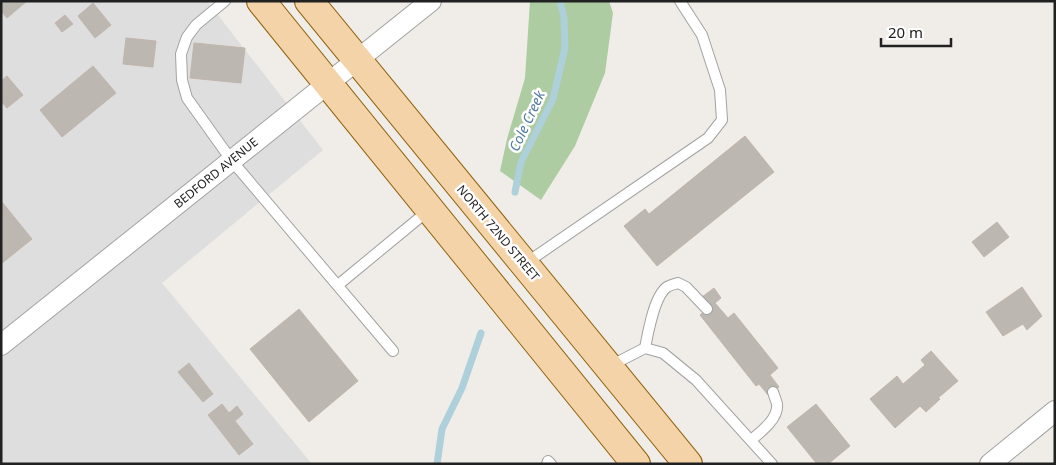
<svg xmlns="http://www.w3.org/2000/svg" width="1056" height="465" viewBox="0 0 1056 465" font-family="'Noto Sans',sans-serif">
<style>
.residential{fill:#dfdede}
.forest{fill:#adcca1}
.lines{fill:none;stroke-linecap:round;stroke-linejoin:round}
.stream{stroke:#add0da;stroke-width:7}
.building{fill:#bdb7b1;stroke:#c1b5ac}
.service-casing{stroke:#a2a2a2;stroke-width:12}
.minor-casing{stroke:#a2a2a2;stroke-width:22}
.primary-casing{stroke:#90640e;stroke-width:30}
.service{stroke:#fff;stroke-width:10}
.minor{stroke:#fff;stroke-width:20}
.primary{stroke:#f4d3a9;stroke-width:28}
.labels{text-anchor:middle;stroke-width:5;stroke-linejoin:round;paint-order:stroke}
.street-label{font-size:12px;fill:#212121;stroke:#fff}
.water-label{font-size:14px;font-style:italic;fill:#527aa1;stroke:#fff}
</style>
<rect width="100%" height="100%" fill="#f0ede8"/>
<!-- residential -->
<path class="residential" d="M1 1H207L323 150 162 283 312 464H1Z"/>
<!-- forest -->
<path class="forest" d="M530 1H609L613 13 605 73 575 146 541 200 500 171 507 139 525 78Z"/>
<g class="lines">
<!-- stream -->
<path class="stream" d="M515 192 521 162 553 99 565 48 564 17 560 1
M437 464 442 429 462 388 481 333"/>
</g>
<!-- building -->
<path class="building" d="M1 1H27L7 18 1 11Z
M93 3 111 25 95 38 78 16Z
M65 15 73 24 62 32 55 23Z
M126 38 156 41 153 67 123 64Z
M194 43 245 48 241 83 190 78Z
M93 66 116 93 62 137 40 110Z
M7 76 23 95 7 108 1 101V81Z
M745 136 774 172 657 266 624 226 645 209 649 214Z
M2 202 32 239 1 264V203Z
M997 222 1009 237 984 257 972 242Z
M1022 287 1042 316 1027 330 1023 324 1003 336 986 312Z
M714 288 721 298 715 303 728 318 734 313 778 368 770 375 779 387 768 395 759 384 756 386 700 315 710 307 702 297Z
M299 309 358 381 309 422 250 349Z
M931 351 958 381 938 398 940 399 926 412 920 406 895 428 870 399 897 376 903 384 925 365 921 360Z
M189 363 213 394 203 402 178 372Z
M222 404 229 413 237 406 243 414 235 421 253 444 239 455 208 415Z
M816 404 850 446 828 464H817L787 427Z"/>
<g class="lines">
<!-- service casing -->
<g class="service-casing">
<path id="service" d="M225 1 196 25 187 37 181 54 182 80 187 98 232 161 393 351
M526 263 708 138 722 120 720 90 702 35 680 1
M338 285 429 210
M645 348C648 333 654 296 667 287 670 285 675 284 678 283L686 287 707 309
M610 366 645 348 663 353 696 380 772 464
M751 440C761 432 779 418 777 404 776 400 774 395 773 392
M547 464 548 461 551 464"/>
</g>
<!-- minor casing -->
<g class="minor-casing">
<path id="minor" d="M1 345 431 1
M990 464 1055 411"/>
</g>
<!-- primary casing -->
<g class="primary-casing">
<path id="primary" d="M261 1 636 464
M309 1 688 464"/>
</g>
<!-- service -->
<use href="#service" class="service"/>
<!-- minor -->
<use href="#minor" class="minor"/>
<!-- primary -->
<use href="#primary" class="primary"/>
</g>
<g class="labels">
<!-- street labels -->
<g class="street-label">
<text transform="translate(216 173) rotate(-39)" y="4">BEDFORD AVENUE</text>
<text transform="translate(498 233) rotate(50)" y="4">NORTH 72ND STREET</text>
</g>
<!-- water labels -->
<g class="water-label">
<text transform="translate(527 121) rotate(-65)" y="5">Cole Creek</text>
</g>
</g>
<!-- border -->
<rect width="1056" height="465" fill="none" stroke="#212121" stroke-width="5"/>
<!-- scale -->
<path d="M881 38v8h70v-8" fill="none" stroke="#212121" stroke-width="2.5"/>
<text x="888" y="38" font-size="15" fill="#212121" stroke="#ffffff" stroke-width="4" paint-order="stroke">20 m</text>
</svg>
